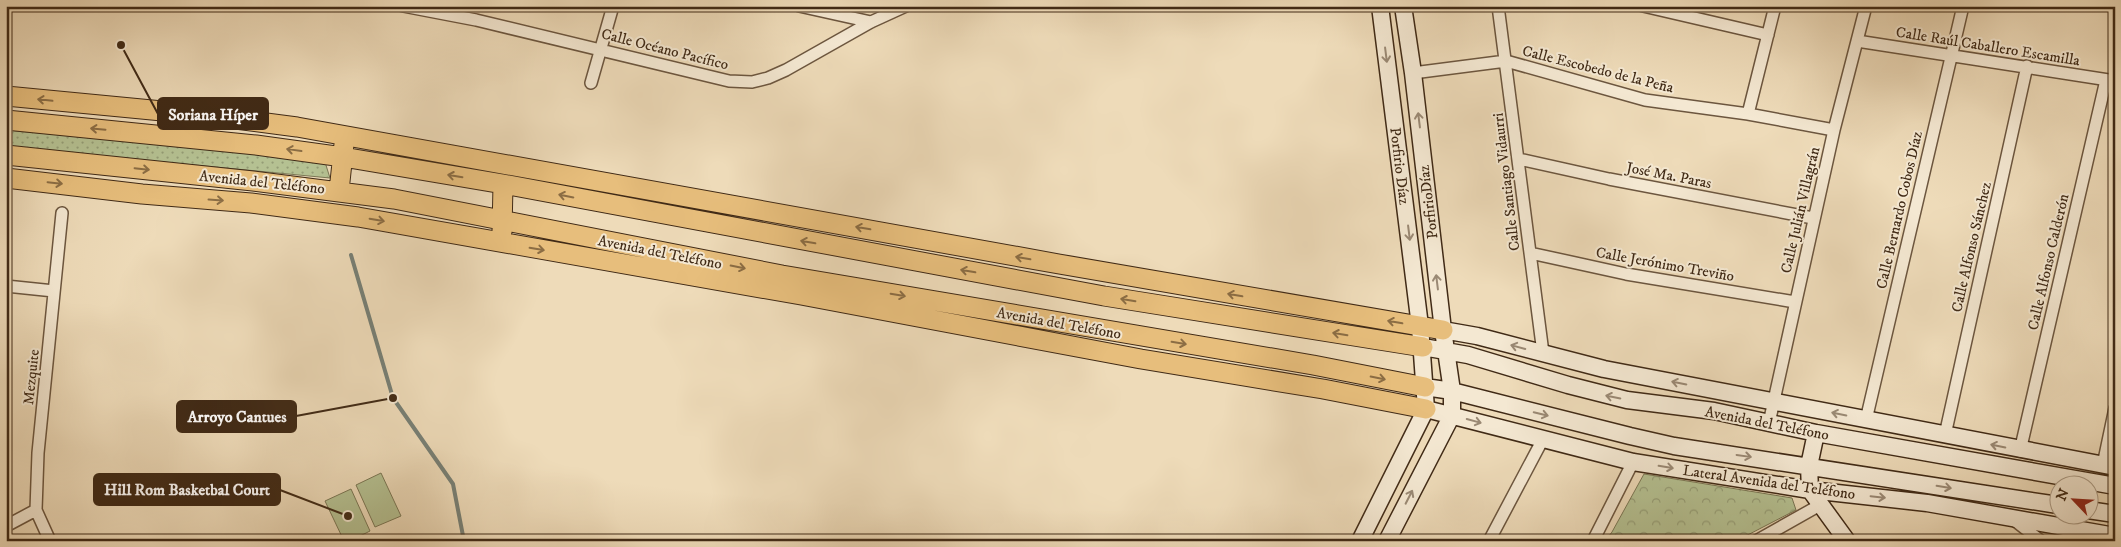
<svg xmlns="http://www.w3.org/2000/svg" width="2121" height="547" viewBox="0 0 2121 547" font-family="'IM FELL DW Pica',serif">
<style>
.grass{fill:url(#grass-dots);stroke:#7a7654}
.forest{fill:url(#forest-crowns);stroke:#7a7654}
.pitch{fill:#b5c192;stroke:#7a7654}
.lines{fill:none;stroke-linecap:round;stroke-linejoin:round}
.stream{stroke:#778076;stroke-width:4}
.street-casing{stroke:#6c563f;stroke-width:14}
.secondary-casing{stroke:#402a16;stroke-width:19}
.primary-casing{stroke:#402a16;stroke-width:21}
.street{stroke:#f4e8d2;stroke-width:11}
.secondary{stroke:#f4e8d2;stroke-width:16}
.primary{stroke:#e7be7c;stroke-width:19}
.oneway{stroke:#9a8974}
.oneway2{stroke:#8b6d44}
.labels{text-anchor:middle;stroke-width:4;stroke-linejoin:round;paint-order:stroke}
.street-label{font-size:15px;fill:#402a16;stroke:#f4e8d2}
.leader{fill:none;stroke:#402a16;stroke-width:2}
.callout-dot{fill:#402a16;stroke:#f4e8d2;stroke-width:2}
.callout{fill:#402a16;stroke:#402a16;stroke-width:2}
.callout-label{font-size:16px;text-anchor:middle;font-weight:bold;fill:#fff}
</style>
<defs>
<pattern id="grass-dots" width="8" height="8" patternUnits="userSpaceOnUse" patternTransform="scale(1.25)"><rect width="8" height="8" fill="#b5c192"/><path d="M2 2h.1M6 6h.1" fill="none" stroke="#959d76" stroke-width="1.8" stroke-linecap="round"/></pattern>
<pattern id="forest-crowns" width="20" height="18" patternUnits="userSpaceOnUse" patternTransform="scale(1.25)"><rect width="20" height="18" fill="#b5c192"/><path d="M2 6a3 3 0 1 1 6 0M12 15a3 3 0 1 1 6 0" fill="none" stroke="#959d76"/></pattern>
</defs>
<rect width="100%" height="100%" fill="#eedbb9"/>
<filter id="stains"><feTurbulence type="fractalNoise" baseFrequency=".004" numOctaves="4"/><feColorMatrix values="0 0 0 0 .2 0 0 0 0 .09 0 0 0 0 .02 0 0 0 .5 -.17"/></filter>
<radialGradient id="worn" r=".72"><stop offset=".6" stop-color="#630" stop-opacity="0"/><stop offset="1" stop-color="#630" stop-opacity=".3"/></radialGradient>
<!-- grass -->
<path class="grass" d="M6 130 204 148 325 162 330 178 6 147Z"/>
<!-- forest -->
<path class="forest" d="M1644 474 1792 498 1796 510 1736 541H1605L1612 532Z"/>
<!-- pitch -->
<path class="pitch" d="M381 473 401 516 375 527 356 485Z
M351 489 370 531 350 541H344L325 501Z"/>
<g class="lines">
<!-- stream -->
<path class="stream" d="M351 255 393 398 453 484 464 541"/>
<!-- street casing -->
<g class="street-casing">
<path id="street" d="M403 6 476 20 729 81 752 82 768 78 786 70 871 22 906 6
M799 6 871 22
M1498 6 1543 353
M1643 6 1768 35
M1857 41 2115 81
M1413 73 1506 61 1645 100 1748 114 1834 130
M591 83 613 6
M1748 114 1775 6
M1519 159 1609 179 1813 218
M1530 253 1626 274 1795 302
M6 286 54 291
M1866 420 1963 6
M1769 423 1834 130 1866 6
M1945 435 2027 66
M2020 451 2106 80
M2103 465 2115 408
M2014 520 2041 541
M6 526 36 510
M50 541 36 510 38 453 62 213
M1489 541 1543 439
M1593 541 1633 462
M1756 541 1820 505"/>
</g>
<!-- secondary casing -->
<g class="secondary-casing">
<path id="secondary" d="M1443 330 1477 336 1604 369 2115 467
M1423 347 1468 355 1568 385 1627 400 1714 411 1816 433 2115 486
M1425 387 1452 391 1630 436 1674 446 2058 505
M1426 409 1633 462 1810 490 1927 503 2115 536
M1816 433 1809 466 1810 490 1847 541
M2088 510 2115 514
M1360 541 1426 409 1420 326 1380 6
M1387 541 1452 415V391L1443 330 1413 73 1403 6"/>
</g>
<!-- primary casing -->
<g class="primary-casing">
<path id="primary" d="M6 96 204 115 297 127 1059 264 1443 330
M6 120 256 145 343 157 503 184 1104 296 1423 347
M6 155 253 181 394 199 782 275 1313 365 1425 387
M6 178 142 194 251 203 358 217 801 295 1141 359 1323 389 1426 409
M339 191 344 144
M502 232 503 184"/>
</g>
<!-- street -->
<use href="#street" class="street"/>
<!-- secondary -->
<use href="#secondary" class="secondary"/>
<!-- primary -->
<use href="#primary" class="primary"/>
</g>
<!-- one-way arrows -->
<defs><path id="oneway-shaft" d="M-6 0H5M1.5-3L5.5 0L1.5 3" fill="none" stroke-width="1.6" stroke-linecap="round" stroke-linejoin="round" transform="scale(1.25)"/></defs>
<g class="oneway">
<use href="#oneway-shaft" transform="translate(1386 55) rotate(83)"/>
<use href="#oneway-shaft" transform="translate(1419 120) rotate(-97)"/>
<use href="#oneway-shaft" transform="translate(1409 233) rotate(83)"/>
<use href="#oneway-shaft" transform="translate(1437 282) rotate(-97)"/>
<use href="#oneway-shaft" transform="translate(1518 347) rotate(-165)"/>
<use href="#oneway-shaft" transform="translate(1679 383) rotate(-169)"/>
<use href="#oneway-shaft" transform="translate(1613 397) rotate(-169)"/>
<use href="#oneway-shaft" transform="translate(1541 414) rotate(14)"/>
<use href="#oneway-shaft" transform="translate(1839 414) rotate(-168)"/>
<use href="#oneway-shaft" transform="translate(1474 421) rotate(15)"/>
<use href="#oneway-shaft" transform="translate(1998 446) rotate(-168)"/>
<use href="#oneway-shaft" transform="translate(1744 456) rotate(8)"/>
<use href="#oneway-shaft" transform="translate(1666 467) rotate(9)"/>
<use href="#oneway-shaft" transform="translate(1944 487) rotate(9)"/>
<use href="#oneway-shaft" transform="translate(1409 497) rotate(-63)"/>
<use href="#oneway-shaft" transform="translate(1878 497) rotate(6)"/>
</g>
<g class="oneway2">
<use href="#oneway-shaft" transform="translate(45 100) rotate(-174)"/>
<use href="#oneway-shaft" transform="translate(98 129) rotate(-175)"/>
<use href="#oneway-shaft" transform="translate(294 150) rotate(-172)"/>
<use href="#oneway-shaft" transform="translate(142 169) rotate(6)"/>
<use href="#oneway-shaft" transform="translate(455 176) rotate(-171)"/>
<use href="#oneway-shaft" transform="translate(55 183) rotate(6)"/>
<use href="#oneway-shaft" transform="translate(566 196) rotate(-169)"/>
<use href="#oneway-shaft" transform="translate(216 200) rotate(4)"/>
<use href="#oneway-shaft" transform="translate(377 220) rotate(10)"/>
<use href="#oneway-shaft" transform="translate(863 228) rotate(-170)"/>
<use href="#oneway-shaft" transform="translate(808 242) rotate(-170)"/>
<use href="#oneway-shaft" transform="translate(537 249) rotate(9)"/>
<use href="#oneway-shaft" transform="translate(1023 258) rotate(-170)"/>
<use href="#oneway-shaft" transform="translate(738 267) rotate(11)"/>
<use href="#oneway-shaft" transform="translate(968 271) rotate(-170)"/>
<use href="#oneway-shaft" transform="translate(898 295) rotate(10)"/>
<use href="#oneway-shaft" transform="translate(1235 295) rotate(-170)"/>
<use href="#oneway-shaft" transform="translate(1128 300) rotate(-171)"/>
<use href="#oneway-shaft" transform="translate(1395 322) rotate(-170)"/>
<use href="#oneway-shaft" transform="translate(1340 334) rotate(-171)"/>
<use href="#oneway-shaft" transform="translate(1179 343) rotate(9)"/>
<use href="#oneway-shaft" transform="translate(1378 378) rotate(11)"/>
</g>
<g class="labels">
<!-- street labels -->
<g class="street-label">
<text transform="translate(1988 46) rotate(9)" y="5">Calle Raúl Caballero Escamilla</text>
<text transform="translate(665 49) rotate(14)" y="5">Calle Océano Pacífico</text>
<text transform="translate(1598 69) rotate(14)" y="5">Calle Escobedo de la Peña</text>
<text transform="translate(1400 166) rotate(83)" y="5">Porfirio Díaz</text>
<text transform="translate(1669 175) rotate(11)" y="5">José Ma. Paras</text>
<text transform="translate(262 182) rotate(6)" y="5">Avenida del Teléfono</text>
<text transform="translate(1506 182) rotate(-97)" y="5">Calle Santiago Vidaurri</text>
<text transform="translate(1428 202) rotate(-97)" y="5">PorfirioDíaz</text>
<text transform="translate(1800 210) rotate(-77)" y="5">Calle Julián Villagrán</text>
<text transform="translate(1899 210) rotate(-77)" y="5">Calle Bernardo Cobos Díaz</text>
<text transform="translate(1971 247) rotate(-77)" y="5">Calle Alfonso Sánchez</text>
<text transform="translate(660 252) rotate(11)" y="5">Avenida del Teléfono</text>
<text transform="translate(2048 262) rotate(-77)" y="5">Calle Alfonso Calderón</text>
<text transform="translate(1665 264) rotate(10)" y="5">Calle Jerónimo Treviño</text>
<text transform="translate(1059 323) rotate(10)" y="5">Avenida del Teléfono</text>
<text transform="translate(31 377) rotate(-84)" y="5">Mezquite</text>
<text transform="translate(1767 423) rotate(11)" y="5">Avenida del Teléfono</text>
<text transform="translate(1769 482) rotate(8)" y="5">Lateral Avenida del Teléfono</text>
</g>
</g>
<!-- callouts -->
<path class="leader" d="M121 45L158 114M393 398L296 416M348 516L280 490"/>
<g class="callout-dot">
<circle cx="121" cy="45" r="5"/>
<circle cx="393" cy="398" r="5"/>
<circle cx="348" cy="516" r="5"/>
</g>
<g class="callout">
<rect x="158" y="98" width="110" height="31" rx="5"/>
<rect x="177" y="401" width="119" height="31" rx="5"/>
<rect x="94" y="474" width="186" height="31" rx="5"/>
</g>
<g class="callout-label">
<text x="213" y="120">Soriana Híper</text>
<text x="237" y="422">Arroyo Cantues</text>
<text x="187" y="495">Hill Rom Basketbal Court</text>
</g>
<!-- margin -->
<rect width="2121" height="547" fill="none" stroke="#eedbb9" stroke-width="25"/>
<rect x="8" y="8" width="2106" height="532" fill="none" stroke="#402a16" stroke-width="2.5"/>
<rect x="12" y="12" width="2096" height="522" fill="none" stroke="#402a16"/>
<!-- north arrow -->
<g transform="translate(2074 500) rotate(295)"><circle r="24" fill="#f4e8d2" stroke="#ac9c87"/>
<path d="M0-4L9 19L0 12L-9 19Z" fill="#8f2418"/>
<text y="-8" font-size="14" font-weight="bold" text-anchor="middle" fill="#402a16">N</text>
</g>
<rect width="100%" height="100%" filter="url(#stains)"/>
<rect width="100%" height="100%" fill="url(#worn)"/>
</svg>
